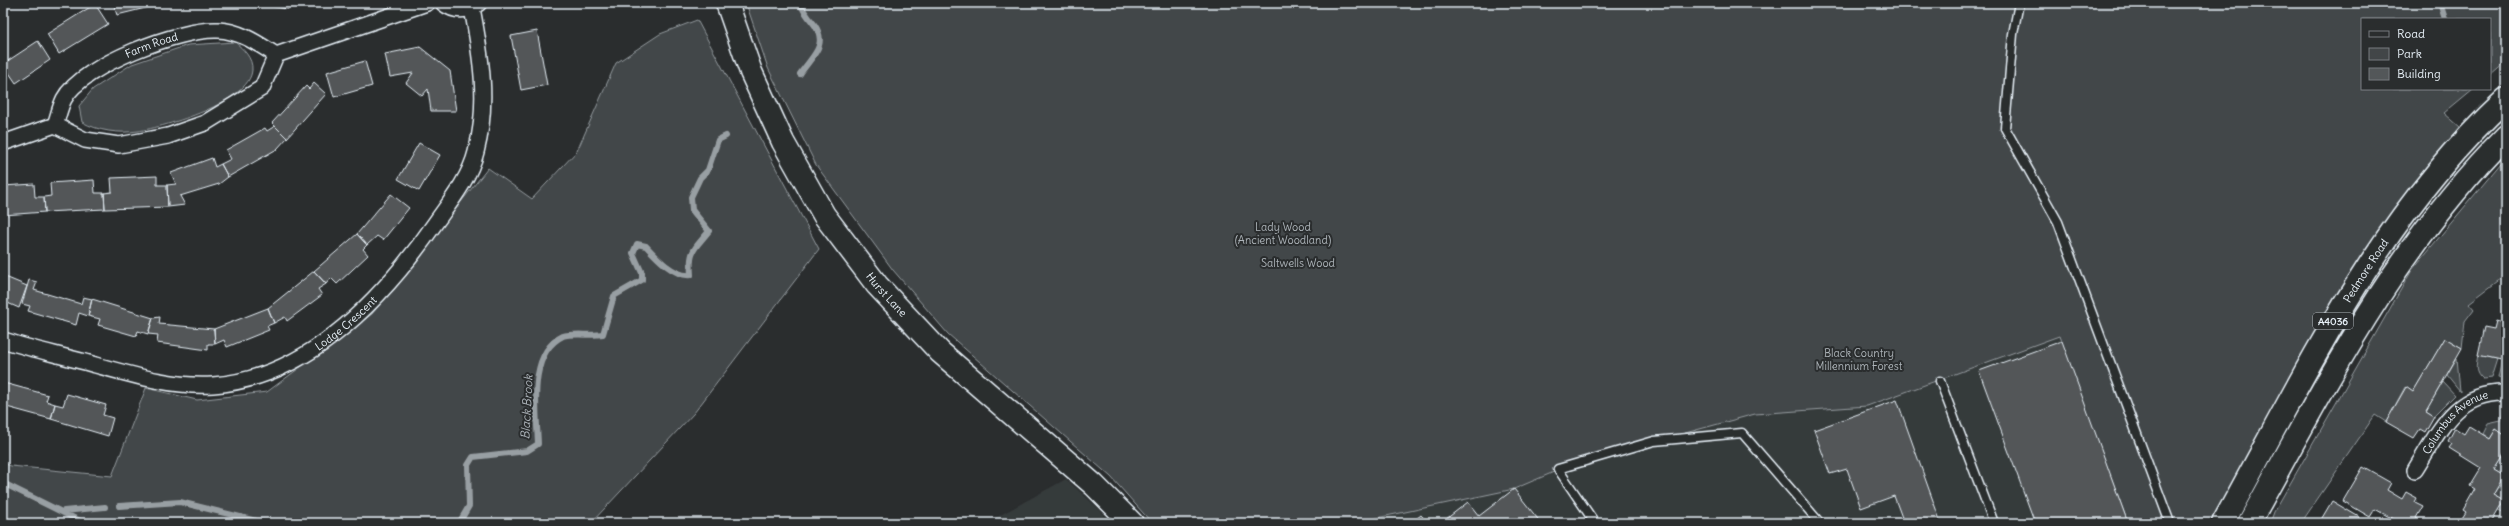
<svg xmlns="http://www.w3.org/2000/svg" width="2509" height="526" viewBox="0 0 2509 526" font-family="Delius,sans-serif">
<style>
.built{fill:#363a3b}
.green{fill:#424648;stroke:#959ca0}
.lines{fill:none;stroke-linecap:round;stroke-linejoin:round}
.stream{stroke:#989fa3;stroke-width:6}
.building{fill:#535759;stroke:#e8f1f8}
.lane-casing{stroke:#e8f1f8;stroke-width:11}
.street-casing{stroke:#e8f1f8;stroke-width:18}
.secondary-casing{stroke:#e8f1f8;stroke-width:25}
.highway-casing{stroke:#e8f1f8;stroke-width:25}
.lane{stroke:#2a2d2e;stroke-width:8}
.street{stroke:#2a2d2e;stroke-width:15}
.secondary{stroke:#2a2d2e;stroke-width:22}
.highway{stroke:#2a2d2e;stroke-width:22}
.labels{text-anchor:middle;stroke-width:4;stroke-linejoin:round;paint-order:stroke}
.shield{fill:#2a2d2e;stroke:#afb6bb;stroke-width:1}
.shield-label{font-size:10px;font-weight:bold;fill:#e8f1f8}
.street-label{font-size:11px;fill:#e8f1f8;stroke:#2a2d2e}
.park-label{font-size:11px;fill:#aeb5ba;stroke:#2a2d2e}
.water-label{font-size:12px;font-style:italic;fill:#acb3b9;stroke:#2a2d2e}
</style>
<rect width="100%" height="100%" fill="#2a2d2e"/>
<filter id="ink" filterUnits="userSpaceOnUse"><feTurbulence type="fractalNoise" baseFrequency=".025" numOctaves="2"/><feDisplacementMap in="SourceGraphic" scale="8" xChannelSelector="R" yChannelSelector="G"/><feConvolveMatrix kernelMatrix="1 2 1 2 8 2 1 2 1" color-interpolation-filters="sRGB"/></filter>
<g filter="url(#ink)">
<!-- built -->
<path class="built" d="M2068 294 2152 523H1350Z
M1066 479 1101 511 1109 523H986Z"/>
<!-- green -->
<path class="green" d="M746 3H2506V61L2490 75V19H2362V89H2473L2444 113 2460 127 2357 264 2299 360 2219 523H2128L2059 336 1867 406 1755 414 1575 463 1514 489 1353 523H1152L1111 477 948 334 893 270 816 165 768 68Z
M697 20 819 249 694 413 591 523H3V463L11 466 112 476 146 388 197 400 267 392 372 314 488 168 532 199 577 151 616 63 660 34Z
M235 42C243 49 253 58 252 70 250 102 165 127 138 131 119 134 98 131 82 122L79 106 93 89 132 64 188 45Z
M2506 157V275L2469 303 2474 309 2465 321 2462 348 2445 338 2413 392 2405 387 2386 422 2375 415 2301 523H2270L2274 512 2412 270Z
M2478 355 2497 359 2491 378 2483 379C2474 371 2476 366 2478 355Z
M2457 358 2460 391 2447 375Z
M2502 360 2506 361V380L2498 378Z
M2443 382 2455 395 2434 416 2426 411Z
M2505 403 2506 436 2496 429 2490 439 2483 434 2488 424 2501 421Z
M2506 451V485L2501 482 2504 476 2494 470Z
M2498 487 2506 491 2503 513 2498 511 2503 501 2493 495Z"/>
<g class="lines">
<!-- stream -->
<path class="stream" d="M800 3C803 11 809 18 814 24 829 45 812 56 800 74
M2440 3 2445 19
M3 483 84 523
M119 506 180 502 265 523
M64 511 105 507
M459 523 469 506 468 465 473 457 527 451 538 444C537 412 527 353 563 336 571 333 592 336 603 334L614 296 642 280V273L633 253 637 244 646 246C656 257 674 277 691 275 689 249 694 250 709 231L692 210 691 197 700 178 708 170 718 140 726 136"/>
</g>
<!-- building -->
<path class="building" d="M113 3H166L117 15Z
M252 3H289L288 9Z
M309 3H319L310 6Z
M95 4 108 24 59 54 47 34Z
M537 31 547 85 521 90 511 36Z
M38 41 50 60 16 83 3 64Z
M420 47 450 71 456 111H431L428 89 422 96 406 83 413 73 390 77 385 54Z
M365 61 372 86 334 97 327 72Z
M314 83 326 94 287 138 272 123 306 86 309 89Z
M275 126 287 138 277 149 228 177 221 164 231 159 226 150 265 128 267 131Z
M419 143 440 155 419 191 398 179Z
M212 158 215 167 221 164 228 177 219 184 180 196 185 205 168 207 167 185 176 184 171 173Z
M157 176V185H167L168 207 105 209 104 193 112 192 111 178Z
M94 180 95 193H104L105 209 45 212 44 197 51 196 50 183Z
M34 184 35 197H44L45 212 3 215V186Z
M391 194 409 208 383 240 377 236 367 245 357 234Z
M357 234 367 245 363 249 368 255 337 284 331 278 326 284 314 271Z
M314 271 326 284 318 289 322 295 287 321 285 317 274 323 268 308Z
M3 276 27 286 19 308 3 301Z
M29 280 37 282 34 290 81 304 83 297 92 299 88 316 79 313 76 325 28 311 30 306 22 304Z
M92 299 153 318 148 334 138 331 136 336 98 325 100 319 88 316Z
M268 308 274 323 267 326 269 330 227 347 224 340 215 344 214 329Z
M160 317 159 324 214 329 215 344H208V350L157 343 158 335 148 334 153 318Z
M2496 321 2506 324V361L2478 355 2484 327 2494 329Z
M2445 338 2462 348 2426 411 2434 416 2425 432 2420 429 2414 438 2386 422 2406 387 2413 392Z
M2062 341 2128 523H2035L1979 371Z
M4 383 48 395 46 401 55 404 51 419 3 406Z
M67 394 106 405 103 415 113 418 108 436 51 419 55 404 63 406Z
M1897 400 1941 523H1904L1894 496 1861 508 1847 469 1830 474 1814 430Z
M2469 426 2490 439 2496 429 2506 436V451L2494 470 2504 476 2493 495 2504 501 2491 523H2459L2466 512 2463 510 2475 489 2470 486 2481 468 2449 448 2452 444 2448 441 2455 428 2464 434Z
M2363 467 2391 483 2387 490 2402 499 2406 492 2417 498 2415 502 2423 506 2416 518 2426 523H2400L2375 509 2370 517 2343 501Z
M1514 489 1541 523H1441L1468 502 1479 516Z
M2332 501 2359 517 2356 523H2319Z
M1421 515 1428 523H1411Z"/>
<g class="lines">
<!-- lane casing -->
<g class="lane-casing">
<path id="lane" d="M2019 3 2013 34 2005 128 2058 222 2170 523
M1940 381 1994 523
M1595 523 1558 469 1654 441 1742 433 1820 523"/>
</g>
<!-- street casing -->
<g class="street-casing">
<g id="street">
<path d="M443 3C454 12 468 12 479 3"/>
<path id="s1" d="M55 125C58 117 60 107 64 99 82 65 181 28 218 30 240 31 257 43 276 55"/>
<path d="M3 143 55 125 85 140 119 145 168 136 205 123 262 88 276 55 427 3"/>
<path id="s2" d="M3 340C28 348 55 354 81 361 123 372 169 388 213 385 310 378 385 296 436 222 451 201 470 177 476 152 489 103 481 56 472 8"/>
<path id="s3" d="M2415 470C2439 432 2455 391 2506 393"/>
</g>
</g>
<!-- secondary casing -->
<g class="secondary-casing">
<g id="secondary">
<path id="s4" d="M727 3 751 72 783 142 824 215 877 285 940 352 1094 485 1132 523"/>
</g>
</g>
<!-- highway casing -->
<g class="highway-casing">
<g id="highway">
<path id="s5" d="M2223 523C2307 372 2377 218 2506 99"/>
<path d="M2249 523C2325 386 2394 248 2506 136"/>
</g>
</g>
<!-- lane -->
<use href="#lane" class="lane"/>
<!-- street -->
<use href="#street" class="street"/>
<!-- secondary -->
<use href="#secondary" class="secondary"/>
<!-- highway -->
<use href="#highway" class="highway"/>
</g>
</g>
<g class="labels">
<!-- shield labels -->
<rect class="shield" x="2313" y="313" width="40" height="16" rx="3"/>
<g class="shield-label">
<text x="2333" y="325">A4036</text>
</g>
<!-- street labels -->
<g class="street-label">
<text dy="4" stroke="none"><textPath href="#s1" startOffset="132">Farm Road</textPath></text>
<text dy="4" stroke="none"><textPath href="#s5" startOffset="290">Pedmore Road</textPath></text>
<text dy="4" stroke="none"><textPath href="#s4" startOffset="335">Hurst Lane</textPath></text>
<text dy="4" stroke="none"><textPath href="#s2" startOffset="365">Lodge Crescent</textPath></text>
<text dy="4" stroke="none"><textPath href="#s3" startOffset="64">Columbus Avenue</textPath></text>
</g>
<!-- park labels -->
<g class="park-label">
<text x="1283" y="231">Lady Wood<tspan x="1283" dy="13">(Ancient Woodland)</tspan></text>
<text x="1298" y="267">Saltwells Wood</text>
<text x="1859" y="357">Black Country<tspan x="1859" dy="13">Millennium Forest</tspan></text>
</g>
<!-- water labels -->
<g class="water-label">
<text transform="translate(527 407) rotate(-87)" y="4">Black Brook</text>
</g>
</g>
<!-- margin -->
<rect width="2509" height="526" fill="none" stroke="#2a2d2e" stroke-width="16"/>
<rect x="8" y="8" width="2493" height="510" fill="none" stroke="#e8f1f8" stroke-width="1.5" filter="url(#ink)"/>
<!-- legend -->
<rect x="2361" y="18" width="130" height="72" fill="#2a2d2e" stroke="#767b7f"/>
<rect x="2369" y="31" width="20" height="6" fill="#2a2d2e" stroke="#767b7f"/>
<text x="2397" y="38" font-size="12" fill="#e8f1f8">Road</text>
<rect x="2369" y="48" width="20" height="12" fill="#424648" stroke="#767b7f"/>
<text x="2397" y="58" font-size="12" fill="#e8f1f8">Park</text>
<rect x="2369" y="68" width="20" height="12" fill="#535759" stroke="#767b7f"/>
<text x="2397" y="78" font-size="12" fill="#e8f1f8">Building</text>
</svg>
